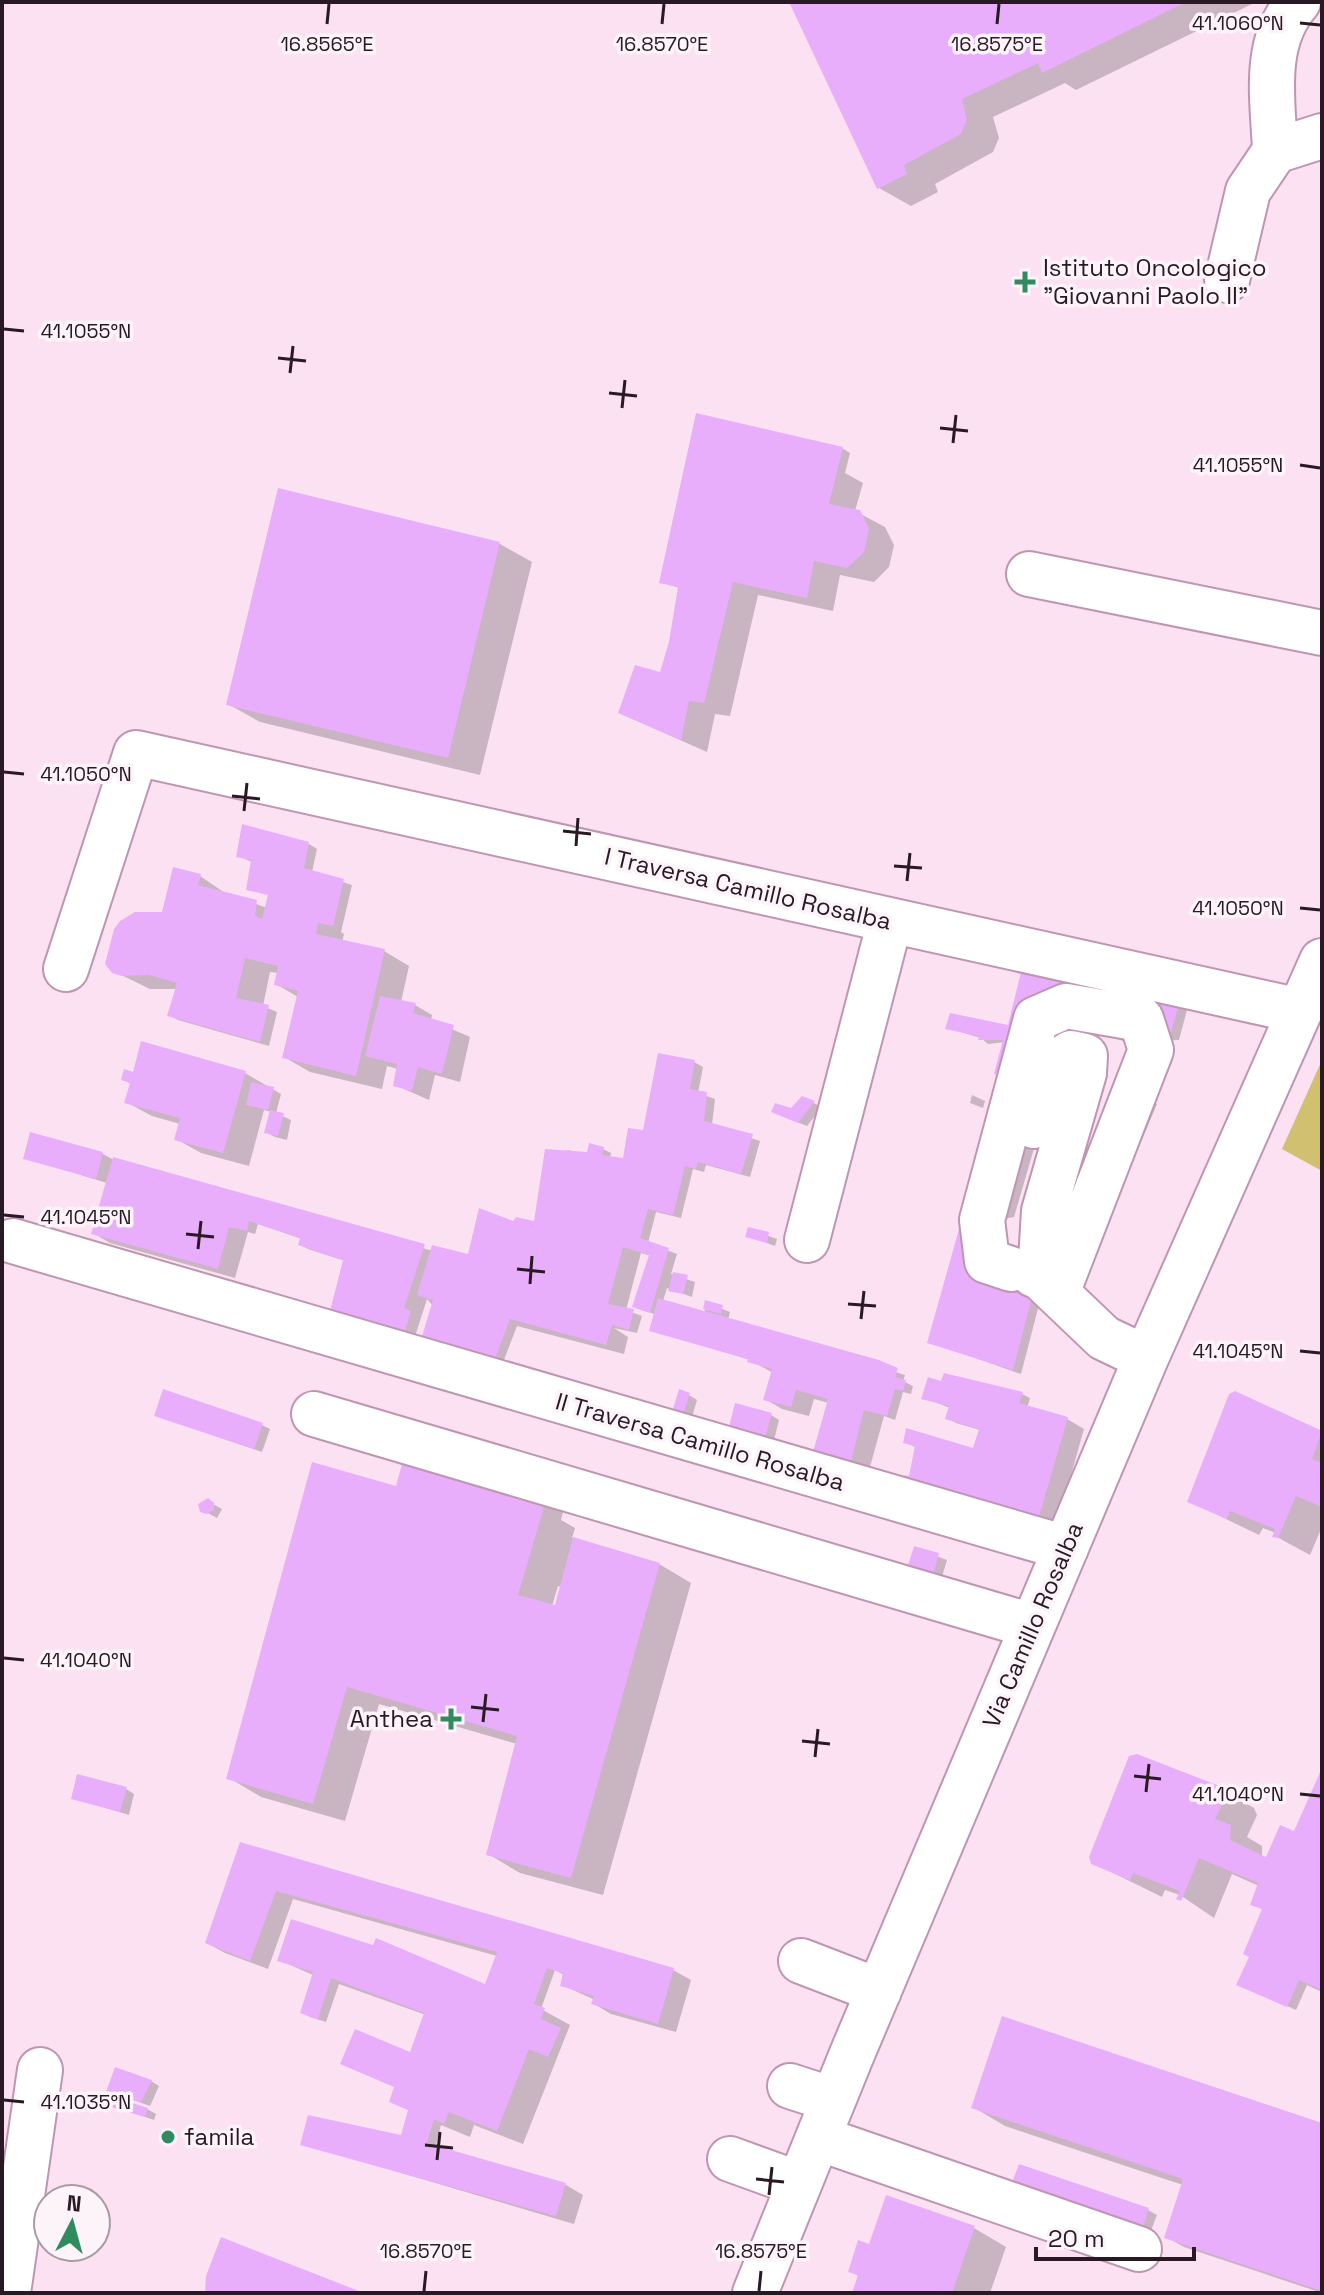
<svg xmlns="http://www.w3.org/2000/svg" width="1324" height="2295" viewBox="0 0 1324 2295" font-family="'Space Grotesk',sans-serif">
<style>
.green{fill:#d0c070}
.shadow{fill:#0003;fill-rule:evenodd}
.building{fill:#e9aefb}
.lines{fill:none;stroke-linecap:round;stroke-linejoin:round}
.minor-casing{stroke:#bf96b2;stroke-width:48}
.minor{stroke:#fff;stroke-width:44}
.ticks{fill:none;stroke:#291924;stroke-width:3}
.poi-dot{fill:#328a5f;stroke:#fdf4fa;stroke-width:3}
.labels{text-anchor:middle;stroke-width:7;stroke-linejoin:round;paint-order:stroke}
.poi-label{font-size:24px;fill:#291924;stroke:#fdf4fa;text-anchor:start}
.street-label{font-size:24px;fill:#291924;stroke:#fdf4fa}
.ticks-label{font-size:20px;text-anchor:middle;fill:#291924;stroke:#fdf4fa;stroke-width:7;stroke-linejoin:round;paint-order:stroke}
</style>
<rect width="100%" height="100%" fill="#fce1f3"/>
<!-- green -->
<path class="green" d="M1322 1060V1171L1282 1149Z"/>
<!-- shadow -->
<path class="shadow" d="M791 2H1256L1076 90 1065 83 993 117 999 138 993 152 935 184 938 192 911 206 879 188Z
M842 448 850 453 845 473 863 483 855 511 885 527 894 545 889 567 874 582 840 575 833 611 758 595 730 716 715 714 707 752 628 717 662 675 682 589 662 582Z
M279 491 500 544 532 562 480 775 260 722 228 704Z
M309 844 317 849 312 872 352 885 341 932 344 934 342 942 384 951 409 966 401 1002 415 1005 432 1015 431 1020 470 1037 460 1082 435 1075 429 1100 395 1085 398 1069 387 1066 382 1089 310 1072 284 1057 298 997 276 984 278 973 270 972 263 1006 277 1012 269 1046 178 1020 170 1015 178 989H150L113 971 200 876 225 893 267 908 270 895 248 888 252 862 238 856Z
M1179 1005 1187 1010 1179 1040 1127 1042 1079 1028 1057 1042 1049 1097 1014 1217 1004 1219 999 1252 1041 1297 1021 1374 930 1342 1004 1078 1005 1042 988 1044 981 1038 947 1028H1009Z
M694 1062 703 1067 698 1093 715 1099 712 1125 760 1141 750 1177 706 1165 704 1172 693 1169 681 1218 656 1212 648 1243 677 1254 671 1274 695 1282 692 1297 667 1288 663 1301 704 1313 707 1303 730 1312 728 1320 905 1375 903 1381 913 1386 911 1394 903 1392 895 1420 884 1416 867 1478 830 1468 829 1403 814 1399 809 1416 782 1409 765 1399 773 1373 750 1360 651 1330 656 1315 635 1306 651 1256 641 1253 626 1310 642 1316 637 1333 614 1328 628 1337 624 1354 517 1326 497 1378 427 1299 411 1349 345 1261 308 1249 300 1244 302 1239 258 1224 255 1234 248 1232 235 1278 110 1243 93 1233 107 1183 25 1158 103 1154 114 1160 433 1251 478 1259 513 1224H535L567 1150 589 1154 603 1149 611 1153 610 1158 634 1163 644 1133Z
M245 1073 281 1094 276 1113 291 1120 287 1140 275 1137 266 1132 271 1112 264 1110 249 1166 201 1153 176 1139 180 1124 152 1116 126 1102 131 1084 123 1079 134 1074Z
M972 1095 985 1101 983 1108 970 1103Z
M803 1098 822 1107 807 1126 782 1116Z
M1149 1099 1157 1104 1094 1253Z
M749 1229 777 1239 775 1246 747 1236Z
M943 1383 1022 1394 1030 1398 1027 1408 1067 1419 1084 1429 1054 1535 910 1479 917 1448 905 1442 975 1451 980 1430 956 1423 948 1418 950 1408 924 1398Z
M1235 1393 1322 1431V1527L1310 1555 1275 1536 1276 1533 1263 1528 1259 1535 1189 1501Z
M689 1395 697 1400 688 1431 671 1424Z
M771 1415 779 1420 772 1448 737 1439Z
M165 1419 262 1425 270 1429 262 1452Z
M457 1482 571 1483 561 1520 575 1528 572 1538 659 1564 691 1583 603 1895 520 1873 488 1854 517 1744 379 1704 345 1821 261 1797 229 1778 397 1489ZM558 1586 561 1587 556 1607 552 1606Z
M213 1504 222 1509 217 1518 202 1510Z
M915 1548 947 1560 941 1580 917 1573Z
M1322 1773V1992L1307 1985 1296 2010 1247 1988 1251 1957 1263 1910 1253 1904 1259 1886 1232 1874 1214 1918 1180 1895 1165 1890 1162 1897 1093 1863 1221 1789 1254 1808 1257 1815 1247 1837 1262 1846V1857L1267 1859 1295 1834Z
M126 1789 134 1794 129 1815 73 1798Z
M241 1844 673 1970 691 1980 676 2032 611 2014 594 2004 595 2000 562 1985 564 1975 555 1970 541 2009 570 2025 523 2144 474 2125 470 2137 441 2125 435 2148 566 2185 583 2195 574 2224 303 2144 413 2142 410 2111 392 2101 426 2015 339 1984 326 2022 310 2017 302 2012 313 1975 279 1960 498 1992 497 1956 293 1899 268 1969 225 1953 207 1943Z
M151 2081 159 2086 150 2106 108 2091Z
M107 2104 147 2109 156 2114 154 2120Z
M973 2107 1322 2125V2293L1184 2247 1166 2237 1183 2185 1005 2126Z
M1022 2189 1148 2210 1157 2215 1150 2233Z
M887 2197 974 2228 1006 2247 990 2293H854L860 2277 850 2271 870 2246Z"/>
<!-- building -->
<path class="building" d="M789 2H1186L1042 73 1038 63 962 99 967 119 961 134 904 165 907 174 877 189Z
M696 413 843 447 829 504 860 510 869 529 864 552 847 568 814 561 807 598 733 582 704 703 689 701 681 740 618 713 635 665 660 672 669 642 678 587 659 583Z
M278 488 500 542 448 758 226 705Z
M242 824 309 842 304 868 344 879 333 926 318 923 316 934 385 949 356 1076 282 1058 298 991 274 985 278 966 245 958 236 998 269 1005 260 1042 167 1016 177 983 149 975 122 976 112 973 105 964 114 929 120 921 135 912H162L173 867 201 874 198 885 257 900 255 916 262 919 268 895 246 890 251 860 236 857Z
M1022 968 1179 1004 1170 1036 1117 1039 1070 1025 1049 1038 991 1246 1034 1290 1013 1370 927 1343 1002 1076 994 1074 1003 1040H978L979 1036 945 1029 950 1013 1008 1025Z
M380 996 416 1003 413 1013 454 1025 442 1074 418 1067 412 1091 393 1086 397 1064 365 1056Z
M141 1041 246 1071 223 1153 174 1140 180 1118 124 1103 130 1083 121 1080 124 1069 133 1072Z
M658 1053 695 1060 690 1089 707 1092 704 1121 753 1134 741 1174 698 1162 696 1169 685 1166 673 1215 648 1209 640 1238 669 1248 650 1313 632 1307 649 1255 623 1247 608 1304 634 1309 629 1330 612 1325 606 1345 510 1319 489 1375 417 1353 433 1300 417 1295 432 1245 468 1254 479 1208 513 1221 516 1217 534 1221 545 1149 587 1152 589 1143 604 1147 602 1155 623 1158 628 1128 643 1130Z
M251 1082 274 1087 268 1110 246 1105Z
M802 1096 815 1101 798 1123 771 1112 775 1103 791 1108Z
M270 1110 284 1113 278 1136 264 1133Z
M30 1132 103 1152 96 1179 23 1159Z
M113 1157 425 1244 404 1308 411 1311 399 1350 328 1319 343 1260 298 1245 300 1238 249 1221 247 1231 229 1227 218 1269 91 1234Z
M748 1227 769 1232 767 1243 745 1237Z
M673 1272 688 1275 683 1294 668 1291Z
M658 1298 879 1360 898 1368 895 1377 906 1380 903 1391 895 1389 887 1416 864 1410 849 1469 811 1459 828 1399 796 1390 791 1407 763 1400 772 1369 747 1362 748 1359 649 1331Z
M705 1300 723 1305 721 1314 703 1309Z
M944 1373 1023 1392 1019 1403 1068 1417 1036 1527 901 1486 905 1475 909 1476 915 1446 903 1443 906 1428 973 1448 979 1429 945 1419 949 1406 921 1399 928 1377 941 1381Z
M163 1389 263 1423 254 1449 154 1416Z
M679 1389 690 1393 679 1427 669 1422Z
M1235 1391 1322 1431 1312 1459 1322 1463V1507L1296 1496 1278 1538 1272 1537 1275 1529 1230 1511 1227 1519 1187 1502 1229 1394Z
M735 1403 772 1413 763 1445 727 1435Z
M466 1441 540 1465 529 1503 544 1507 518 1595 555 1605 573 1537 660 1563 571 1878 486 1855 517 1736 347 1687 313 1804 226 1779 312 1462 396 1486 402 1464 455 1479Z
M208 1498 214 1503V1510L207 1514 200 1512 198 1504Z
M914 1546 939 1553 933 1576 907 1569Z
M1137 1754 1222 1787 1226 1796 1215 1819 1231 1825 1230 1840 1266 1857 1280 1825 1294 1831 1322 1768V1990L1299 1980 1287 2007 1236 1985 1249 1957 1243 1954 1262 1909 1250 1905 1258 1883 1199 1858 1181 1901 1176 1899 1180 1891 1133 1873 1130 1880 1091 1864 1089 1857 1129 1756Z
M77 1774 127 1787 120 1812 71 1799Z
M240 1842 674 1968 658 2024 591 2004 594 1996 560 1986 563 1973 547 1968 534 2004 545 2008 541 2019 561 2028 548 2057 529 2049 497 2131 449 2112 444 2124 434 2119 427 2143 566 2183 556 2216 300 2145 308 2115 401 2135 408 2110 389 2102 394 2087 340 2064 355 2029 410 2052 424 2013 331 1978 318 2019 300 2013 313 1972 277 1961 291 1919 373 1945 376 1938 485 1984 497 1952 276 1891 250 1961 205 1943Z
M1002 2016 1322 2123V2291L1164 2238 1183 2179 971 2108Z
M115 2067 152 2080 141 2102 106 2092Z
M108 2095 148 2108 145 2117 104 2105Z
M1019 2164 1149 2208 1142 2230 1011 2185Z
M886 2195 975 2226 952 2293H852L858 2275 848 2272 858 2240 869 2244Z
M221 2237 364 2293H205L206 2276Z"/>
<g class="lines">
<!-- minor casing -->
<g class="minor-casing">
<path id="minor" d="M1275 151C1273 100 1262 43 1298 2
M1227 280 1248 191 1275 151 1322 136
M1029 574 1322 633
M66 969 136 753 1300 1011
M1034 1126 1054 1064 1071 1053 1085 1056 1084 1073 1044 1211 1040 1277
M807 1240 890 921
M13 1241 1066 1548
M1011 1269 987 1261 982 1220 1036 1019 1066 1006 1141 1019 1151 1050 1057 1293
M1034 1275 1040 1277 1104 1338 1146 1358
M314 1414 1032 1626
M801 1961 879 1991
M790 2086 833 2100
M818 2138 1139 2249
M730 2159 799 2184
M8 2293 40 2070
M755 2293 852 2054 1146 1358 1322 961"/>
</g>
<!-- minor -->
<use href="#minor" class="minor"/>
</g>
<!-- ticks -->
<path class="ticks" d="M1300 23 1320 25M327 24 329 4M662 24 664 4M997 24 999 4M4 329 24 331M278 358 306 361M290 373 293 346M609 393 637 396M622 408 625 380M940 428 968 431M953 443 956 415M1300 465 1320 468M4 772 24 774M232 796 260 799M244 811 247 783M563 831 591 834M576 846 578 818M894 866 922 868M907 881 910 853M1300 908 1320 910M4 1215 24 1217M186 1234 214 1237M198 1249 201 1221M517 1269 545 1272M530 1284 532 1256M848 1304 876 1306M861 1319 864 1291M1300 1351 1320 1353M4 1658 24 1660M471 1707 499 1710M483 1722 486 1694M802 1741 830 1744M815 1757 818 1729M1134 1776 1161 1779M1146 1792 1149 1764M1300 1794 1320 1796M4 2100 24 2102M425 2145 453 2148M437 2160 440 2132M756 2179 784 2182M769 2195 772 2167M424 2291 426 2271M759 2291 761 2271"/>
<!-- markers -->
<g class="poi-dot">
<path d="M1021 270h8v8h8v8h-8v8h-8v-8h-8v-8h8z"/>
<path d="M447 1707h8v8h8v8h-8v8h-8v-8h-8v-8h8z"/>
<circle cx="168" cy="2137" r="8"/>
</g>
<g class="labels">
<!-- poi labels -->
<g class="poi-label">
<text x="1043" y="276">Istituto Oncologico<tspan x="1043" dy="28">"Giovanni Paolo II"</tspan></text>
<text x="433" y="1727" text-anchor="end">Anthea</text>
<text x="184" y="2145">famila</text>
</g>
<!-- street labels -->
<g class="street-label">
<text transform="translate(748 889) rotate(13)" y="8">I Traversa Camillo Rosalba</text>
<text transform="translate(700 1442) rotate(16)" y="8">II Traversa Camillo Rosalba</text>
<text transform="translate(1033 1625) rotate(-67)" y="8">Via Camillo Rosalba</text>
</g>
</g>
<g class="ticks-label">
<text x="1238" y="30">41.1060°N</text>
<text x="327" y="51">16.8565°E</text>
<text x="662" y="51">16.8570°E</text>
<text x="997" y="51">16.8575°E</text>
<text x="86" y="338">41.1055°N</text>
<text x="1238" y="472">41.1055°N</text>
<text x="86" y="781">41.1050°N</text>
<text x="1238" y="915">41.1050°N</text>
<text x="86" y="1224">41.1045°N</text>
<text x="1238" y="1358">41.1045°N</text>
<text x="86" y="1667">41.1040°N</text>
<text x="1238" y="1801">41.1040°N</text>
<text x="86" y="2109">41.1035°N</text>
<text x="426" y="2258">16.8570°E</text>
<text x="761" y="2258">16.8575°E</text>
</g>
<!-- border -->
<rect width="1324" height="2295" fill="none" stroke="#291924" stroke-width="8"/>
<!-- north arrow -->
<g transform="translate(72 2223) rotate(6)"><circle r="38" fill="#fdf4fa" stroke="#a89ca4" stroke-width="2"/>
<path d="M0-6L14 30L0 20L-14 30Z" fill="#328a5f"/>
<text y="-12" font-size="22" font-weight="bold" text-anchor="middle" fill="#291924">N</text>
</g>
<!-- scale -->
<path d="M1036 2247v12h158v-12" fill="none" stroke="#291924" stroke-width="4"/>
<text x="1048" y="2247" font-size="24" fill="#291924" stroke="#fdf4fa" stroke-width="6" paint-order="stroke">20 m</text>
</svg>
